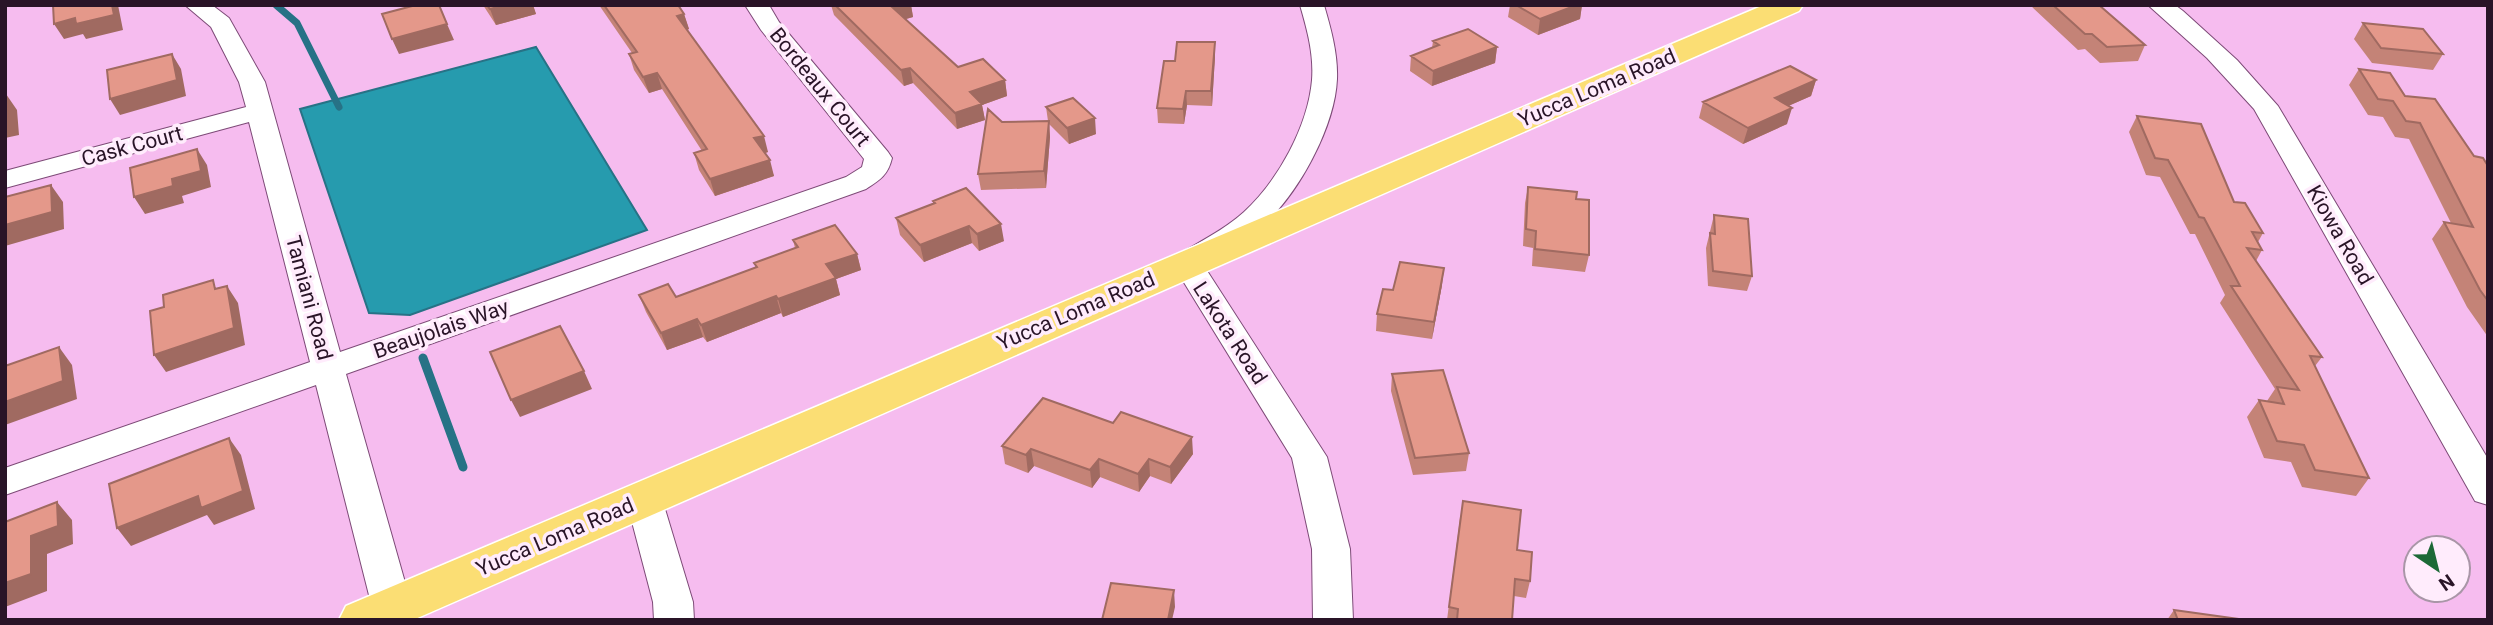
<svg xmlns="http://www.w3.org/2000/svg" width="2493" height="625" viewBox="0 0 2493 625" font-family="Roboto,sans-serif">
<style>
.water{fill:#269bae;stroke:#277286;stroke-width:2}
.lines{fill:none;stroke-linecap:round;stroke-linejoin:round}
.stream-far1{stroke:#277286;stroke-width:7}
.stream{stroke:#277286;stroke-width:9}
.minor-casing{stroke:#7d4a77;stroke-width:2}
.major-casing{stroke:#fff;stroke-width:3}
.minor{fill:#fff;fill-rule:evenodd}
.major{fill:#fbde74;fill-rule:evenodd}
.wall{fill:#c48377}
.shaded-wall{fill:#a06a61}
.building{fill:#e4988a;stroke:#a06a61;stroke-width:2}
.labels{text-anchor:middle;stroke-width:7;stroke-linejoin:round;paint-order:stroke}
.street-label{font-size:21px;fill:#291427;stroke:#ffecfc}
</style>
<rect width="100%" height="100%" fill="#f6bcef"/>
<!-- water -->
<path class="water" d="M536 47 647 230 410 315 369 313 300 109Z"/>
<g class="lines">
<!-- stream-far1 -->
<path class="stream-far1" d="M276 5 297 23 339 107"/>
<!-- stream -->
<path class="stream" d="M423 358 463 467"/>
<!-- minor casing -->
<g class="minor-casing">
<path id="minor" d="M185 5H212L229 18 265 82 340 352 846 177 862 167 864 159 761 30 745 5H769L779 22 888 152 892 158C888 175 880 180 866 189L346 374 412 607 406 618H378L372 607 316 385 5 495V468L310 362 249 122 5 188V171L246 107 239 82 211 27Z
M1300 5H1324C1331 29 1338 54 1337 79 1335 127 1298 195 1262 226 1244 241 1223 253 1204 266L1327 457 1350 549 1353 620H1313L1312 549 1292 458 1172 263 1176 256C1199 242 1224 230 1244 212 1278 181 1308 126 1312 80 1314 54 1307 29 1300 5Z
M2148 5H2175L2183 11 2237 60 2278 106 2488 459V505L2475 501 2254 109 2207 58Z
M644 485 657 489 662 499 693 602 694 620H654L653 602 626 499 631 489Z"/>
</g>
<!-- major casing -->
<g class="major-casing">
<path id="major" d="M1764 5H1803L1799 11 413 620H339L346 606Z"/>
</g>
<!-- minor -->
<use href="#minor" class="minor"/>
<!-- major -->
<use href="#major" class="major"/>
</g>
<!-- wall -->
<path class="wall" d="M483 5H533L536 14 496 25Z
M599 5H679L684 14 689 29 687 30 768 152 765 153 774 176 715 196 699 170 694 153 702 151 662 89 649 93 634 70 629 54 632 53Z
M831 5H911L913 17 906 19 958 67 1005 80 1007 96 982 105 985 120 957 129 913 83 904 86 834 15Z
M1510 5H1582L1580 19 1538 35 1508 17Z
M2030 5H2099L2145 45 2138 61 2100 63 2085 49 2078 50Z
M2363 23 2443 54 2433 70 2372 63 2354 39Z
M1433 41 1497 47 1495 63 1432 86 1410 71 1411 56 1432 48Z
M1215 56 1212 106 1187 105 1184 124 1158 123 1157 108 1175 61Z
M2359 69 2405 96 2474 156 2488 166V337L2467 307 2432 239 2444 222 2451 223 2409 139 2395 137 2383 117 2368 115 2349 85Z
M1816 80 1811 96 1788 106 1787 124 1743 144 1699 118 1703 102Z
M1046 107 1096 134 1069 144 1049 124 1050 137 1046 188 981 190 978 174 1002 122 1048 121Z
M2137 116 2234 202 2263 233 2258 242 2262 250 2256 261 2322 357 2315 366 2369 478 2356 496 2302 487 2291 462 2264 458 2247 417 2259 400 2267 401 2275 389 2220 303 2225 295 2195 234H2190L2160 177 2146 175 2129 132Z
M1528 187 1576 199 1589 255 1585 272 1532 266 1533 248 1523 246 1525 203Z
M933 201 1004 241 979 251 972 243 924 262 900 235 896 218 933 204Z
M1714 215 1752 276 1747 291 1708 286 1706 248Z
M793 240 857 254 861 270 836 279 840 295 783 317 781 313 707 342 703 337 667 350 646 312 639 295 676 297 756 268 754 263 795 248Z
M1442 285 1432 339 1376 331 1377 314Z
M1392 374 1469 453 1466 471 1413 475 1391 391Z
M1002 446 1193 454 1171 484 1150 476 1139 492 1100 477 1092 488 1034 466 1028 473 1005 464Z
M1460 518 1517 550 1530 581 1526 598 1514 596 1512 620H1447Z
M2174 610 2246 620H2167Z"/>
<!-- shaded-wall -->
<path class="shaded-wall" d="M112 5H118L123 30 86 39 83 34 64 39 54 24Z
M505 5H533L536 14 496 25 490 9Z
M898 5H911L913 17 895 22 892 7Z
M1577 5H1582L1580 19 1538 35 1540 19Z
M684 14 689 29 682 31 677 16Z
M447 24 454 40 399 54 392 39Z
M1215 42V56L1212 106 1211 91Z
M1497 47 1495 63 1432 86 1433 71Z
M172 54 181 69 186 96 120 115 110 99Z
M910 68 913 83 904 86 901 70Z
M657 73 662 89 649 93 643 77Z
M1005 80 1007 96 982 105 985 120 957 129 955 113 970 92Z
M1816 80 1811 96 1770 114 1775 98Z
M1186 91 1187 105 1184 124 1183 109Z
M6 94 17 110 19 135 5 138Z
M1792 108 1787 124 1743 144 1748 128Z
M1095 118 1096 134 1069 144 1067 128Z
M1049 121 1050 137 1046 188 1044 171Z
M764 136 768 152 759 155 754 138Z
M197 149 207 165 211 187 182 196 184 203 145 214 134 197 172 179Z
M770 160 774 176 715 196 710 179Z
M51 185 63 202 64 229 5 246V225Z
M1001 224 1004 241 979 251 977 234Z
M969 226 972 243 924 262 920 245Z
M857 254 861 270 836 279 840 295 783 317 778 299 826 264Z
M1444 268 1442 285 1432 339 1434 322Z
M227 286 238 303 245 345 166 372 154 355Z
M776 296 781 313 707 342 701 325Z
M697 319 703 337 667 350 661 333Z
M59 347 72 365 77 399 5 425V402Z
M584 371 592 389 520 417 511 400Z
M1192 437 1193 454 1171 484 1170 467Z
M229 438 241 455 255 509 214 525 207 515 131 546 117 528Z
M1031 449 1034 466 1028 473 1026 455Z
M1099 459 1100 477 1092 488 1090 470Z
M1149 459 1150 476 1139 492 1138 474Z
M57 502 72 520 73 544 47 554V591L5 607V583L31 536Z
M1174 590 1175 607 1172 620H1168Z"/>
<!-- building -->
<path class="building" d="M53 5H112L114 15 76 24 75 18 54 24Z
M416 5H439L447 24 392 39 382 14Z
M487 5H505L490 9Z
M604 5H678L684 14 677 16 764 136 754 138 770 160 710 179 694 153 707 149 657 73 643 77 629 54 637 52Z
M835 5H898L892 7 958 67 983 59 1005 80 970 92 982 104 955 113 910 68 901 70Z
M1516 5H1577L1540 19Z
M2053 5H2099L2145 45 2107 47 2092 34H2085Z
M2363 23 2423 29 2443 54 2381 48Z
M1468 29 1497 47 1433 71 1411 56 1439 45 1433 41Z
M1177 42H1215L1211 91H1186L1183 109 1157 108 1164 61H1175Z
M172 54 177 80 110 99 107 70Z
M1790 66 1816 80 1775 98 1792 108 1748 128 1703 102Z
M2359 69 2390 73 2405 96 2435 99 2474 156 2483 158 2488 166V301L2480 290 2444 222 2473 227 2420 123 2406 121 2393 101 2378 99Z
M5 94 8 119H5Z
M1073 98 1095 118 1067 128 1046 107Z
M988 109 1002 122 1049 121 1044 171 978 174Z
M2137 116 2201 124 2234 202 2245 203 2263 233 2252 232 2262 250 2247 248 2322 357 2310 356 2369 478 2315 470 2304 445 2277 441 2259 400 2284 404 2277 387 2299 390 2231 286H2240L2204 218 2199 217 2168 160 2155 158Z
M197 149 201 171 172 179 173 186 134 197 130 168Z
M51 185 52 212 5 225V197Z
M1528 187 1577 192 1576 199 1589 200V255L1535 249 1536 231 1526 229Z
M966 188 1001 224 977 234 969 226 920 245 896 218 935 203 933 201Z
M1714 215 1748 219 1752 276 1713 271 1710 233 1715 234Z
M835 225 857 254 826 264 836 278 778 299 776 296 701 325 697 319 661 333 639 295 668 284 676 297 757 267 754 263 798 247 793 240Z
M1400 262 1444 268 1434 322 1377 314 1383 289 1393 290Z
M213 280 215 289 227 286 234 328 154 355 150 311 164 307 163 295Z
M560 326 584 371 511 400 490 352Z
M59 347 63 381 5 402V366Z
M1443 370 1469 453 1415 458 1392 374Z
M1043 398 1113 423 1121 412 1192 437 1170 467 1149 459 1138 474 1099 459 1090 470 1031 449 1026 455 1002 446Z
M229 438 243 491 201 508 198 496 117 528 109 484Z
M1463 501 1521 510 1517 550 1532 552 1530 581 1515 579 1512 620H1457L1458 609 1449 607Z
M57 502 58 526 31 536V574L5 583V522Z
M1111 583 1174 590 1168 620H1102Z
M2174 610 2246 620H2178Z"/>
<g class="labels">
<!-- street labels -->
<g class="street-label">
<text transform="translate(820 87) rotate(51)" y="7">Bordeaux Court</text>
<text transform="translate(1597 88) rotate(-23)" y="7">Yucca Loma Road</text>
<text transform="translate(132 146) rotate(-15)" y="7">Cask Court</text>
<text transform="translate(2340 235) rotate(60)" y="7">Kiowa Road</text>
<text transform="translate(309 298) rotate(75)" y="7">Tamiani Road</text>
<text transform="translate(1076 311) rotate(-23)" y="7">Yucca Loma Road</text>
<text transform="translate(441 329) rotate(-19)" y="7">Beaujolais Way</text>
<text transform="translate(1230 333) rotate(57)" y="7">Lakota Road</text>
<text transform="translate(555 537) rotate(-23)" y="7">Yucca Loma Road</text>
</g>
</g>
<!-- border -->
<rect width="2493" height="625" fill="none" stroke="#291427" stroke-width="14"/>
<!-- north arrow -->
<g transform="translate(2437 569) rotate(145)"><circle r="33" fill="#ffecfc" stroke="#a996a7" stroke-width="2"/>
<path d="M0-5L12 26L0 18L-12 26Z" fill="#1d6937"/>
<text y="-10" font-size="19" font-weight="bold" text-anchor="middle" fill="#291427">N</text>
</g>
</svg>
